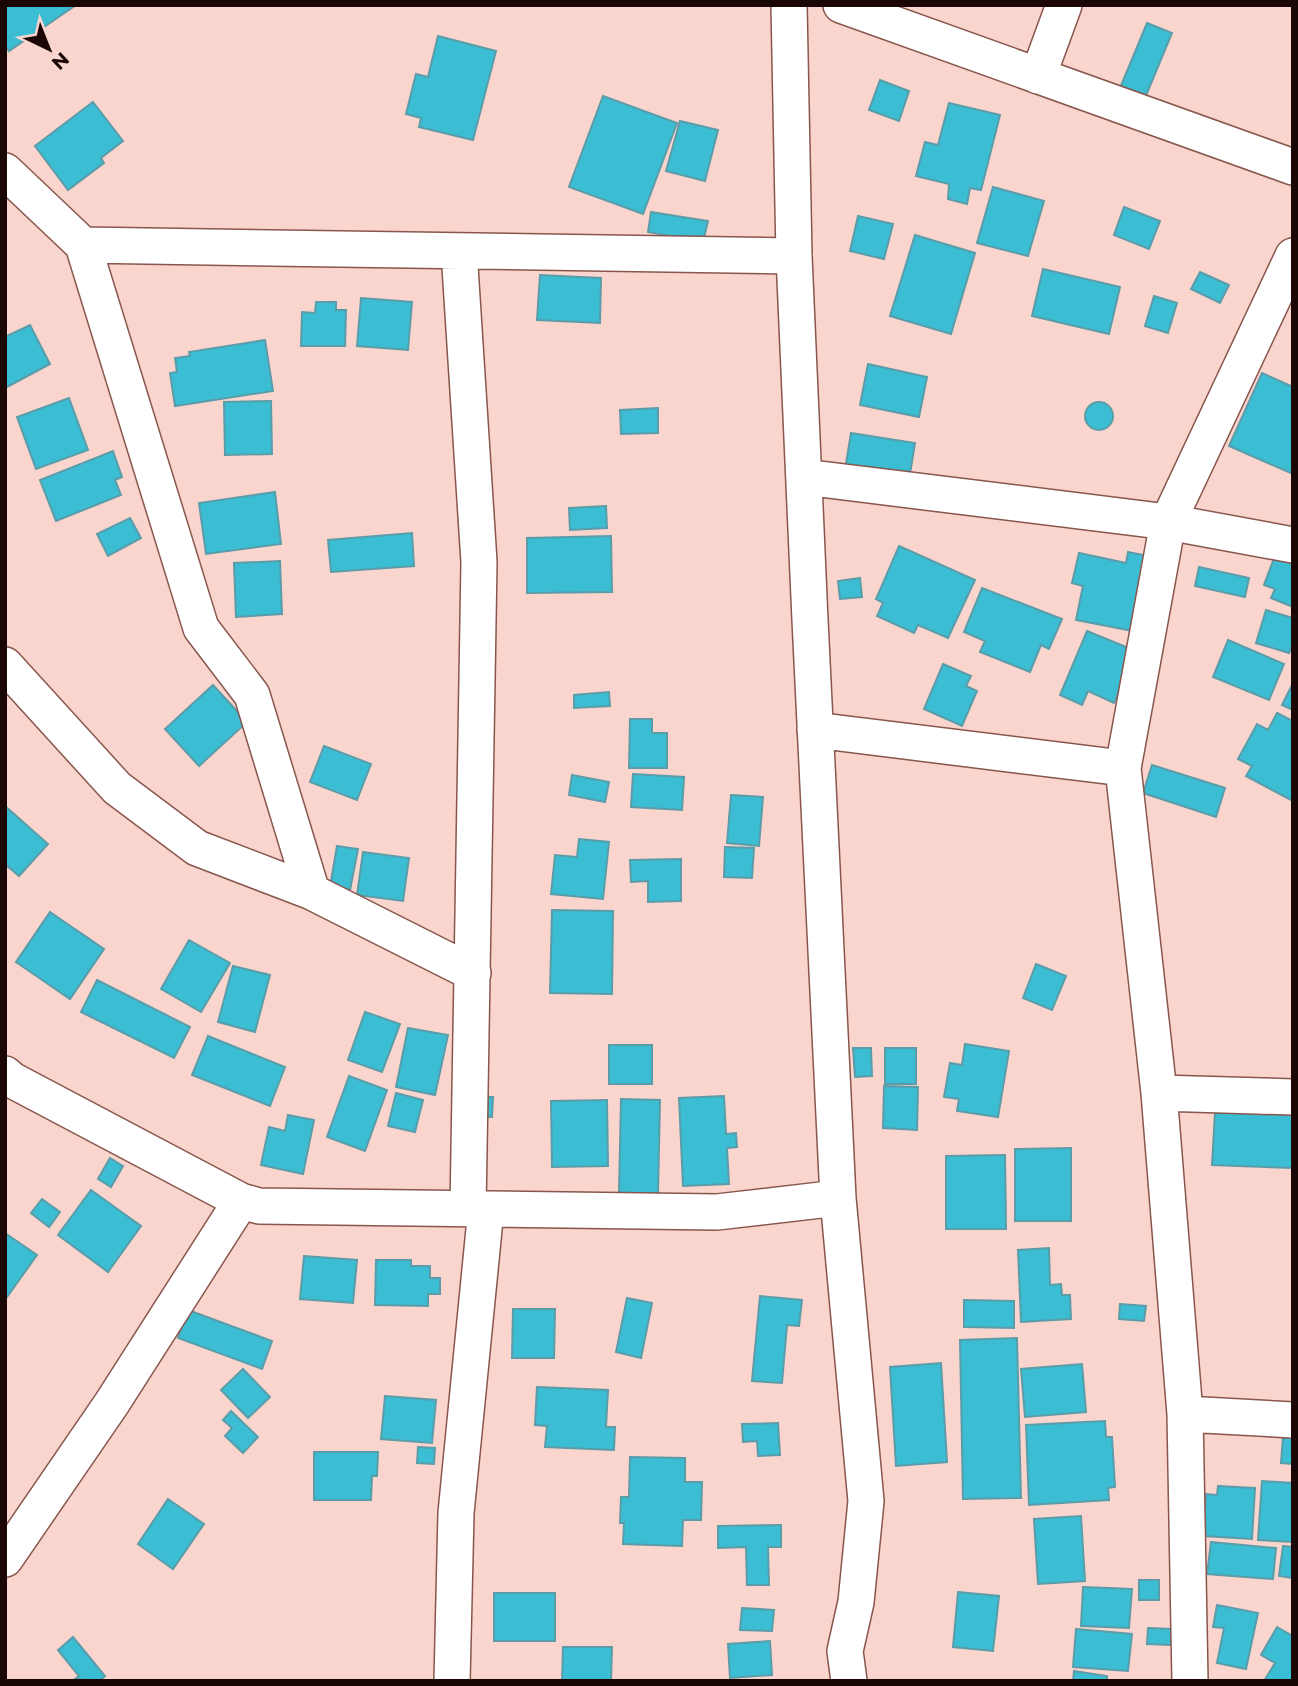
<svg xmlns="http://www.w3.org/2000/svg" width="1298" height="1686" viewBox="0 0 1298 1686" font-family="Montserrat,sans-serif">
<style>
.building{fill:#3bbdd3;stroke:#5b9ca9;stroke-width:2}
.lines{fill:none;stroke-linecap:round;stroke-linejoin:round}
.minor-casing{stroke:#88564c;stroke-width:38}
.minor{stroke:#fff;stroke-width:35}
</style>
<rect width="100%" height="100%" fill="#f9d5ce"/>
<!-- building -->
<path class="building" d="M5 5H76L9 51 5 45Z
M1147 23 1172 33 1145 98 1120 88Z
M438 36 496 51 473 140 419 127 421 118 406 114 416 74 428 77Z
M880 80 909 91 899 121 869 110Z
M603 96 677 123 643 214 569 187Z
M93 102 123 141 101 158 104 163 68 190 35 146Z
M949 103 1000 115 981 190 970 188 967 204 948 199 949 184 916 176 925 142 938 145Z
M680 121 718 130 705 181 666 171Z
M993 187 1044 201 1028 256 977 243Z
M1124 207 1160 221 1149 249 1114 235Z
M651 212 708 221 703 242 648 232Z
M858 216 893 224 884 259 850 251Z
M915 235 975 253 951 334 890 316Z
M1043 269 1120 287 1109 334 1032 316Z
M1200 272 1229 285 1220 303 1191 289Z
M540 275 601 278 600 323 537 320Z
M1154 296 1177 303 1168 333 1145 326Z
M361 298 412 302 408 350 357 346Z
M316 302H336V310H346L345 346H301L302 312 315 313Z
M30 325 50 364 5 388V337Z
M265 340 273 391 175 406 170 373 177 372 175 358 190 356 189 352Z
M868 364 927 377 919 417 860 405Z
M1262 373 1293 387V474L1229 446Z
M69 398 88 450 36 469 17 417Z
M271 401 272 454 225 455 224 402Z
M1085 416a14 14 0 1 1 28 0a14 14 0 1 1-28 0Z
M658 408V433L621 434 620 410Z
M851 433 915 443 909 480 845 470Z
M113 451 122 477 115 480 121 495 56 521 40 480Z
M275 492 281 544 206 554 199 503Z
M606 506 607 528 570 530 569 508Z
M130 518 141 538 108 556 97 534Z
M412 533 414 566 331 572 328 540Z
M611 536 612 592 527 593V538Z
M899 546 975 580 948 638 918 625 914 633 877 616 883 603 876 599Z
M1128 552 1148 556 1133 631 1076 620 1083 586 1072 583 1079 553 1126 563Z
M1276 553 1293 560V607L1271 598 1275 589 1264 585Z
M280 561 282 614 236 617 234 563Z
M1199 567 1249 578 1245 597 1195 586Z
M860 578 862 597 840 599 838 581Z
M982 588 1062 619 1049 649 1041 645 1030 672 980 652 985 641 964 632Z
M1266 610 1293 618V642L1289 653 1256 643Z
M1087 631 1136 651 1114 703 1088 691 1082 705 1060 695Z
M1228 640 1284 664 1269 700 1213 677Z
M943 664 971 676 966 686 977 691 962 726 924 709Z
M1293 683V710L1282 705Z
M213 685 247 722 199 766 165 729Z
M609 692 610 706 574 708V695Z
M1277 713 1293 721V801L1246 776 1252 766 1238 759 1257 724 1268 730Z
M630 719H652V733H667V768H629Z
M324 746 371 764 357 800 310 782Z
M1152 765 1225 788 1216 817 1143 793Z
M633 774 684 777 682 810 631 807Z
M572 775 609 782 605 802 569 795Z
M731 795 763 797 759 846 727 843Z
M5 806 48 844 19 876 5 864Z
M579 839 609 842 603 899 551 894 555 855 577 857Z
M337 846 358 849 350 890 330 887Z
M725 847 754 848 752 878 724 877Z
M363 852 409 858 403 901 357 895Z
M681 859V901L648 902V881L631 882 630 860Z
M552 910 613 911 612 994 550 993Z
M50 912 104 949 70 999 16 962Z
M189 940 230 963 201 1012 161 989Z
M1036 964 1066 976 1052 1010 1023 998Z
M233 966 270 975 255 1032 218 1022Z
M97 980 190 1027 174 1058 81 1012Z
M365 1012 400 1024 382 1072 348 1060Z
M408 1028 448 1035 435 1095 396 1087Z
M208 1036 285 1067 270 1106 192 1075Z
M965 1044 1009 1051 998 1117 957 1111 959 1099 944 1097 950 1063 962 1065Z
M609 1045H652V1084H609Z
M853 1048H871L872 1076 855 1077Z
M885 1048H916V1084H885Z
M349 1076 387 1090 365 1151 327 1137Z
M884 1086 918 1087 917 1130 883 1128Z
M396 1093 423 1100 415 1132 388 1126Z
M724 1096 726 1134 736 1133 737 1147 727 1148 729 1184 683 1186 679 1098Z
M480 1097H493L492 1117 479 1116Z
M621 1099 660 1100 658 1194 619 1193Z
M607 1100 608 1166 552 1167 551 1101Z
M1215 1112 1293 1115V1168L1212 1165Z
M288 1115 314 1120 303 1174 261 1165 269 1127 285 1131Z
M1071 1148V1221H1015V1149Z
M1005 1155 1006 1229H946V1156Z
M110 1158 123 1166 111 1187 98 1179Z
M91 1190 141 1226 108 1272 58 1235Z
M42 1199 60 1212 49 1227 31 1213Z
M5 1233 37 1255 7 1297 5 1296Z
M1049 1248 1050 1285 1061 1284 1062 1295H1070L1071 1319 1021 1322 1018 1250Z
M304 1256 357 1260 353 1303 300 1299Z
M376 1260H411V1266H430V1278H440V1294H428V1306L375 1305Z
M760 1296 802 1300 799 1326 787 1325 782 1383 752 1381Z
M627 1298 652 1303 641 1358 616 1352Z
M964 1300 1014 1301V1328L964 1327Z
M1120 1304 1146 1306 1144 1321 1119 1319Z
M513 1309H555L554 1358H512Z
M188 1310 272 1341 262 1369 178 1338Z
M1017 1338 1021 1498 963 1499 960 1340Z
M941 1363 947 1462 896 1466 890 1367Z
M1082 1364 1086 1412 1025 1417 1021 1369Z
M243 1369 270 1397 248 1418 221 1390Z
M537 1387 608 1390 606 1427H615L614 1450 545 1447 547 1426 535 1425Z
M385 1396 436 1400 432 1443 381 1439Z
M231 1411 258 1437 243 1453 225 1436 232 1428 223 1420Z
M1105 1421 1106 1437H1112L1115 1487 1108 1488 1109 1500 1029 1505 1026 1425Z
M778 1423 780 1455 758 1456 757 1441 743 1442 742 1424Z
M1283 1436 1293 1437V1464L1281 1463Z
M418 1447 435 1448 434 1464 417 1463Z
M314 1452H378L377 1476H372L371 1500H314Z
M630 1457 685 1458V1482H702L701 1520H683L682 1546 623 1544 624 1523H620L621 1497H629Z
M1262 1481 1293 1483V1542L1258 1540Z
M1218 1486 1255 1488 1252 1539 1203 1536 1206 1494 1217 1495Z
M168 1499 204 1524 173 1569 138 1544Z
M1081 1516 1085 1581 1038 1584 1034 1519Z
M781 1525V1547H768L769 1585H747L746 1547 718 1548V1526Z
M1211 1542 1276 1548 1273 1579 1207 1574Z
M1283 1546 1293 1547V1578L1279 1576Z
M1139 1580H1159V1600H1139Z
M1083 1587 1132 1589 1129 1628 1081 1626Z
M958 1592 999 1596 993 1651 953 1647Z
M494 1593H555V1641H494Z
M1217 1605 1258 1613 1246 1669 1217 1663 1224 1628 1213 1627Z
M742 1608 774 1610 772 1631 740 1630Z
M1277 1627 1293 1636V1681H1264L1275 1663 1261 1655Z
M1148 1628 1172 1629 1171 1645 1147 1644Z
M1076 1629 1132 1634 1128 1671 1073 1667Z
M73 1637 105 1676 99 1681 75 1679 79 1676 58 1650Z
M770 1641 772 1675 730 1678 728 1644Z
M563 1647H612L611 1681H562Z
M1074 1671 1107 1676V1681H1073Z"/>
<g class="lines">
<!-- minor casing -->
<g class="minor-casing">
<path id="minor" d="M789 5 794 256 810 620 838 1198 866 1501 856 1602 845 1651 849 1681
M841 5 1293 167
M1038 76 1064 5
M5 171 83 245 794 256
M83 245 201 628 252 695 312 892
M459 251 479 562 468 1209
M804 477 1168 522 1293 545
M5 665 117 788 197 848 312 892 473 973
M815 730 1123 768
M5 1074 12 1080 241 1201 259 1206 717 1212 838 1198
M1159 1093 1293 1097
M1185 1414 1293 1420
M5 1559 112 1403 241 1201
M452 1681 456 1513 486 1209
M1190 1681 1185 1414 1159 1093 1123 768 1168 522 1293 256"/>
</g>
<!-- minor -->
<use href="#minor" class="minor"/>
</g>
<!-- border -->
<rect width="1298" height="1686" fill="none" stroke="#1a0705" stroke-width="14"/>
<!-- north arrow -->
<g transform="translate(49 49) rotate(137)" stroke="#f9d5ce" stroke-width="5" paint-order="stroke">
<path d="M0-5L12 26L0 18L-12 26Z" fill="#1a0705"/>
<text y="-10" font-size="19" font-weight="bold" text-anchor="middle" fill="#1a0705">N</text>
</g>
</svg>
